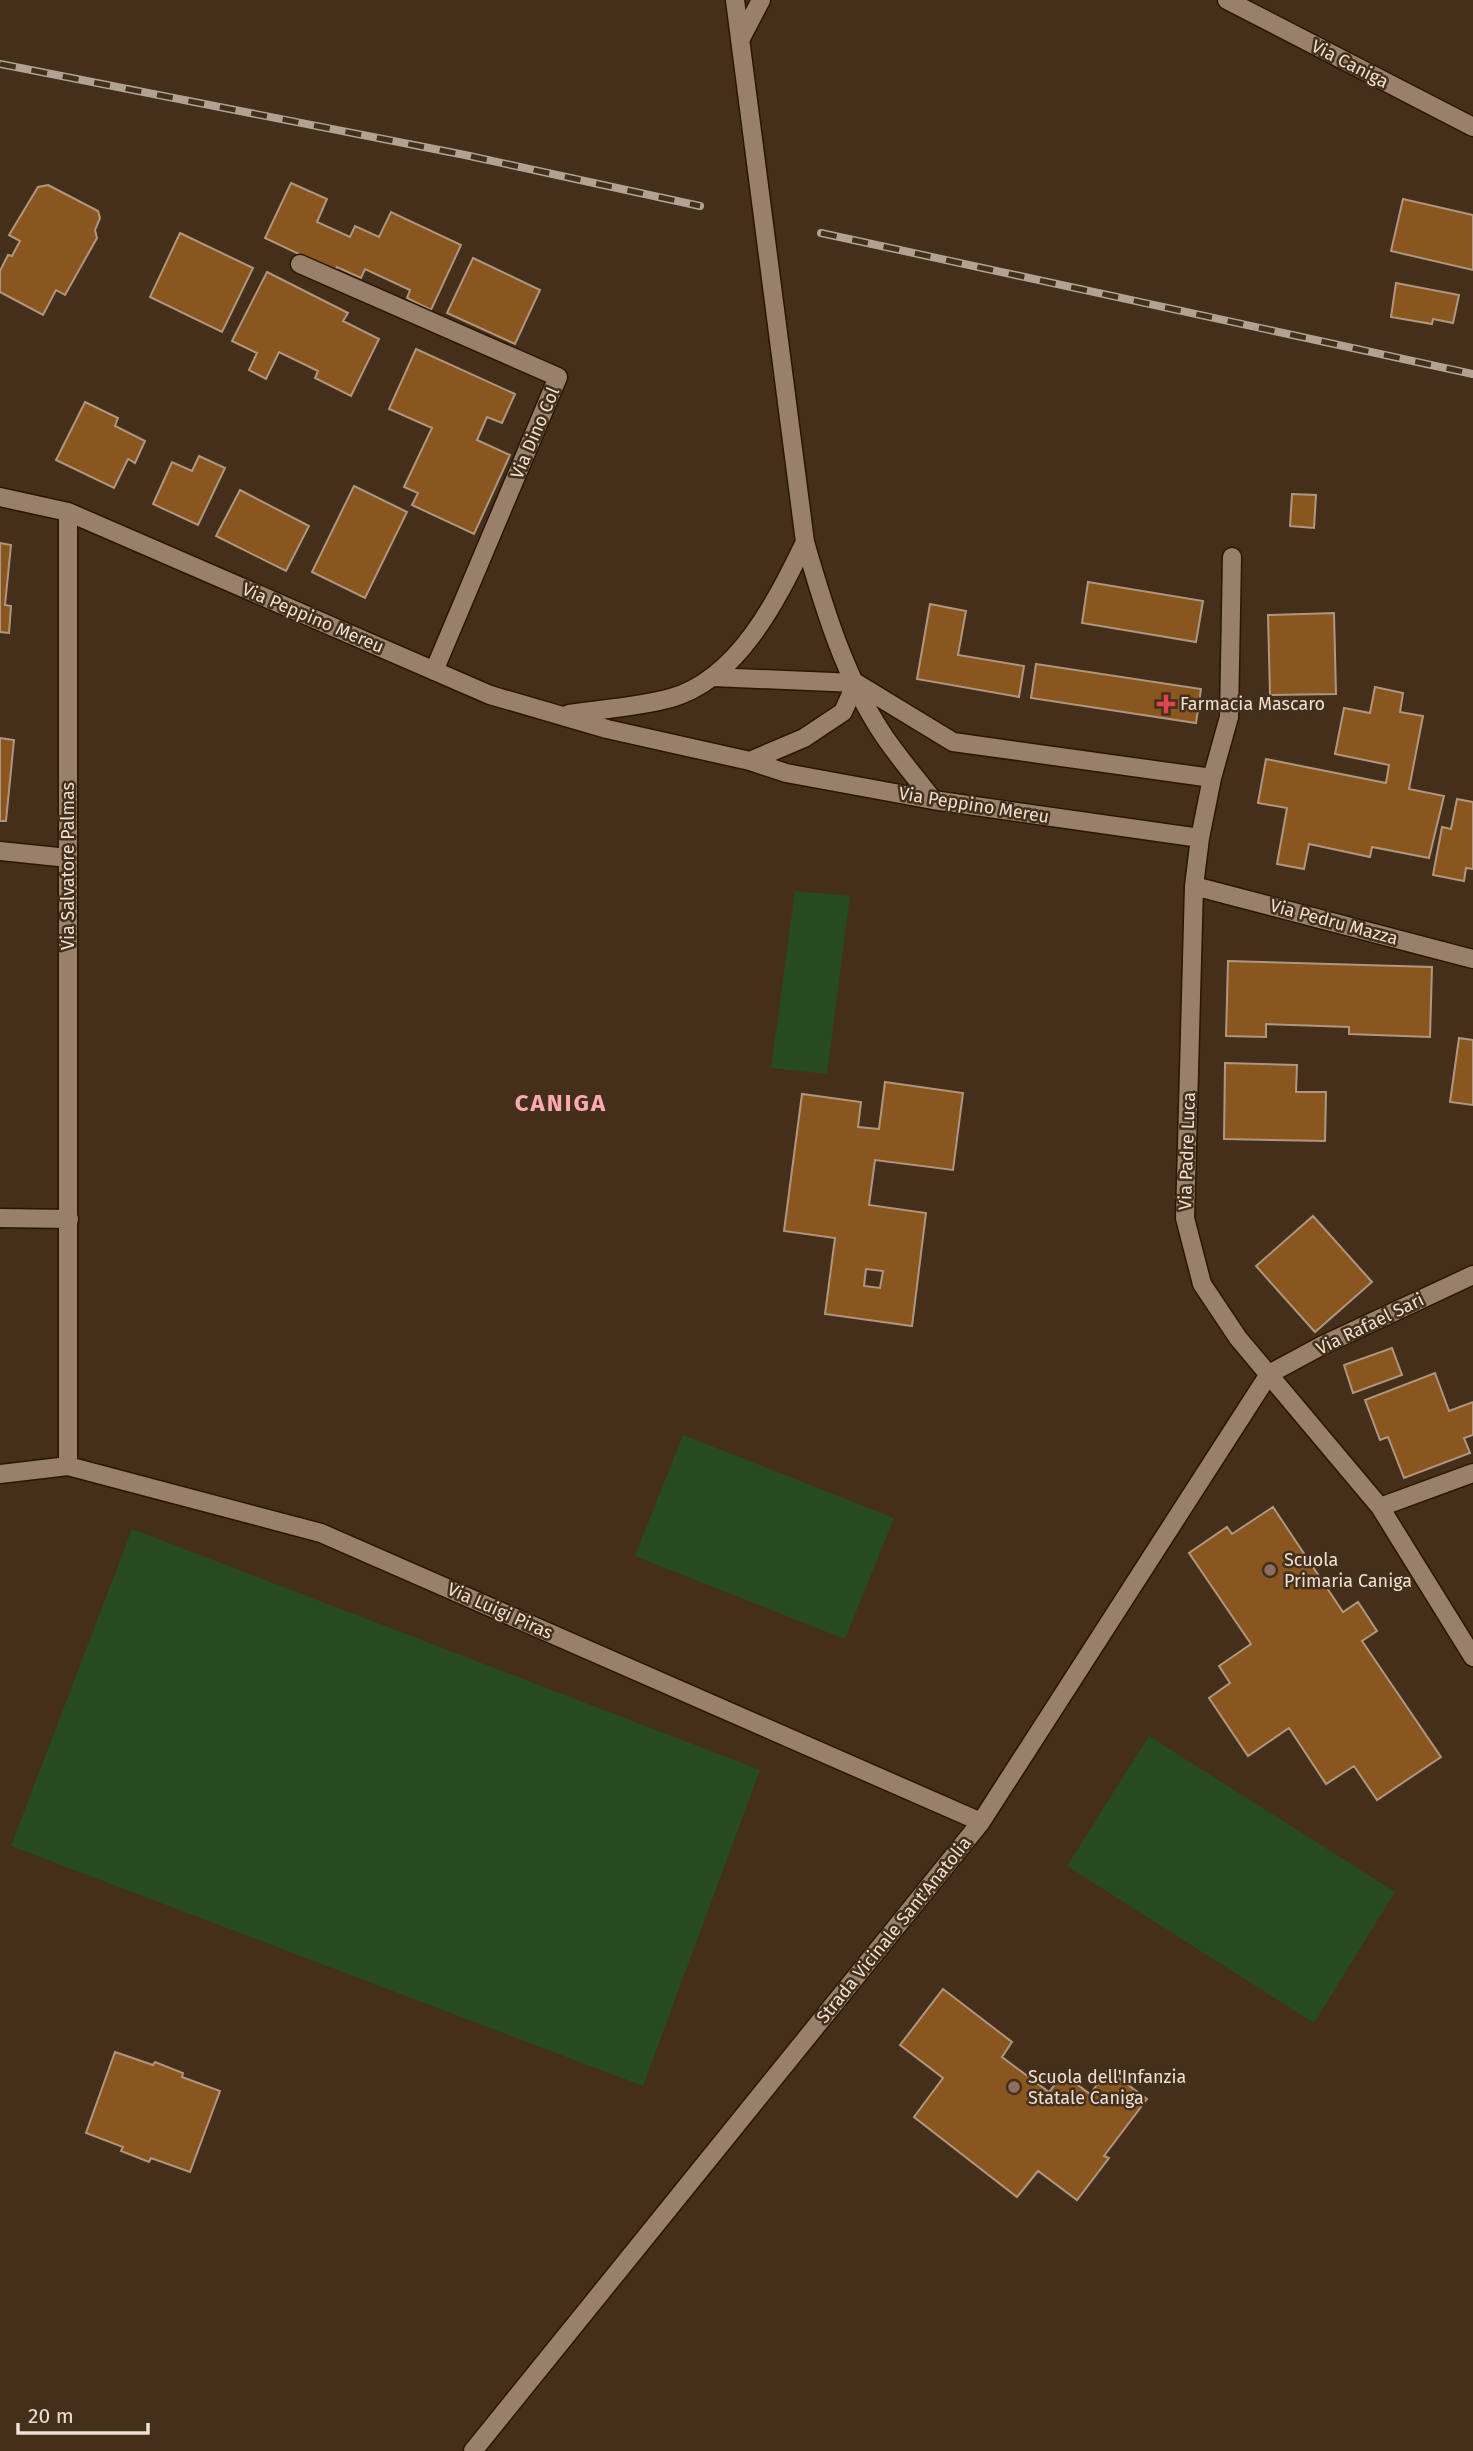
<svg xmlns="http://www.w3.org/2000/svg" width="1473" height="2451" viewBox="0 0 1473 2451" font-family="'Fira Sans',sans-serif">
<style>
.green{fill:#284a22}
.building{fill:#8a5620;stroke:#b0967f;stroke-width:2;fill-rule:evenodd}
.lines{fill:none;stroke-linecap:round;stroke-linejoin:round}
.street-casing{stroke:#2a1603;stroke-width:21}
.secondary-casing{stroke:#2a1603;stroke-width:21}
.street{stroke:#99806a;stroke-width:18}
.secondary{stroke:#99806a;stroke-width:18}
.rail-casing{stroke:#b3a294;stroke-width:8}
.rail{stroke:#442f1b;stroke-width:5;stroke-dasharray:16;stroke-linecap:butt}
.health-dot{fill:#e0444e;stroke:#442f1b;stroke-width:2.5}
.education-dot{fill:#8d6e63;stroke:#442f1b;stroke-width:2.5}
.labels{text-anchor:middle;stroke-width:5;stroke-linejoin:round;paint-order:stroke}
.street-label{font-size:18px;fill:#eee0d4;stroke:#442f1b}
.poi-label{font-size:18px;fill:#eee0d4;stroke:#442f1b;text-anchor:start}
.district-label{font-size:24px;font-weight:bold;letter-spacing:2px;fill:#fda9b3;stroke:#442f1b}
</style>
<rect width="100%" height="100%" fill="#442f1b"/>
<!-- green -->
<path class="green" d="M795 891 850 896 827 1074 771 1068Z
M683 1435 894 1518 845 1639 635 1556Z
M132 1529 760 1770 643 2086 11 1846Z
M1149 1736 1395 1892 1314 2023 1067 1866Z"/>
<!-- building -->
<path class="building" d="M291 183 327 199 317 222 350 237 355 226 379 237 391 212 461 245 431 310 407 298 410 290 365 269 361 278 337 267 335 271 265 238Z
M48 185 98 211 100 218 95 230 97 238 65 295 56 290 43 315 0 292V271L8 255 12 256 20 241 9 235 38 187Z
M1403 199 1473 215V270L1391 251Z
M180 233 253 268 222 332 150 297Z
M473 258 540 290 515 344 447 313Z
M267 272 348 313 343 321 379 339 351 396 315 378 318 371 279 352 266 379 249 370 257 353 232 341Z
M1396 283 1459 295 1453 323 1433 319 1432 324 1391 317Z
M416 349 515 394 502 423 487 417 477 440 510 455 474 534 412 505 418 493 404 487 432 428 389 409Z
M85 402 118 418 115 426 145 441 135 463 128 459 114 488 56 460Z
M199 456 225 468 198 525 153 504 172 462 192 471Z
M354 486 407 512 365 598 312 572Z
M240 490 309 526 286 571 216 536Z
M1292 494 1316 495 1314 528 1290 526Z
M0 543 11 545 5 605 11 606 9 633 0 632Z
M1088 582 1203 601 1196 642 1082 623Z
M930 604 966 611 958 655 1024 666 1019 697 917 679Z
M1334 613 1336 694 1270 695 1268 615Z
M1036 664 1201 689 1196 723 1031 698Z
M1375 687 1403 693 1400 712 1423 716 1409 789 1444 796 1429 858 1372 847 1370 857 1309 844 1304 869 1277 864 1287 808 1258 803 1266 759 1386 783 1389 765 1335 754 1344 708 1370 713Z
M0 738 14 740 6 821H0Z
M1457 799 1473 802V869L1466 868 1464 881 1433 875 1442 827 1451 829Z
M1228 961 1432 967 1430 1037 1349 1034V1027L1266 1024V1037L1226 1036Z
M1459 1038 1473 1040V1105L1450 1102Z
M1225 1063 1297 1065 1296 1092H1326L1325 1141 1224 1139Z
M885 1082 963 1093 953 1170 875 1160 869 1205 926 1213 912 1326 825 1314 835 1238 784 1231 802 1094 861 1102 858 1127 879 1129ZM866 1269 883 1271 880 1288 864 1286Z
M1313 1216 1372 1282 1315 1332 1256 1266Z
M1392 1348 1402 1375 1353 1393 1344 1365Z
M1435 1373 1449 1411 1473 1402V1435L1464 1438 1470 1453 1404 1478 1388 1437 1380 1440 1365 1400Z
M1273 1507 1343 1612 1358 1602 1377 1631 1362 1641 1441 1757 1377 1800 1354 1766 1326 1784 1289 1728 1248 1756 1209 1698 1230 1683 1219 1666 1251 1644 1189 1553 1227 1527 1232 1534Z
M943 1989 1012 2042 1002 2057 1049 2092 1063 2074 1090 2094 1108 2070 1147 2099 1104 2156 1109 2158 1077 2200 1038 2171 1017 2197 914 2117 943 2078 900 2045Z
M115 2052 153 2065 155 2062 183 2073 182 2077 220 2091 190 2172 151 2158 149 2162 121 2151 123 2147 86 2133Z"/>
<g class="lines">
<!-- street casing -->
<g class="street-casing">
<path id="street" d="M735 0 805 542C824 608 845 678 884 736 899 758 917 779 933 800
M740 40 761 0
M300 264 558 377 434 671
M0 497 68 512 490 695 607 729 750 761 786 773 933 800 1200 838
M68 512V1466
M1232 557 1229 717 1212 778 1200 838 1194 886 1185 1218 1202 1284 1238 1338 1380 1507 1473 1657
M713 677 856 683 953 742 1212 778
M569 714C603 709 638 707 671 698 738 679 777 600 805 542
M750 761 804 738 843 712 856 683
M0 851 68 858
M1194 886 1473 959
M0 1218 69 1219
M0 1474 68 1466 321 1533 981 1822
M1380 1507 1473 1473
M473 2451 981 1822 1269 1374 1321 1346 1473 1275"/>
</g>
<!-- secondary casing -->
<g class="secondary-casing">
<path id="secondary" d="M1227 0 1473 127"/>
</g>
<!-- street -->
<use href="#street" class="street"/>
<!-- secondary -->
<use href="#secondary" class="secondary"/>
<!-- rail casing -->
<g class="rail-casing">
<path id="rail" d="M0 64 465 155 700 206
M821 233 1473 374"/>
</g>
<!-- rail -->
<use href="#rail" class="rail"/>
</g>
<!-- markers -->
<path class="health-dot" d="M1162.5 693.5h7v7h7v7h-7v7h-7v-7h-7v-7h7z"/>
<g class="education-dot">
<circle cx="1270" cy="1570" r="7"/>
<circle cx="1014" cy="2087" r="7"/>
</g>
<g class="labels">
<!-- street labels -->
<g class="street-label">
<text transform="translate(1350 64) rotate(27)" y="6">Via Caniga</text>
<text transform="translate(535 433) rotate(-67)" y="6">Via Dino Col</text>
<text transform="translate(313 618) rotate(23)" y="6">Via Peppino Mereu</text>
<text transform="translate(974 805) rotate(9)" y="6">Via Peppino Mereu</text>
<text transform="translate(68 866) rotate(-90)" y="6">Via Salvatore Palmas</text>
<text transform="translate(1334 922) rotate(15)" y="6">Via Pedru Mazza</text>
<text transform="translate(1187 1151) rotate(-88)" y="6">Via Padre Luca</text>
<text transform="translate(1370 1324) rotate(-26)" y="6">Via Rafael Sari</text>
<text transform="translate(500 1611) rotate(24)" y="6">Via Luigi Piras</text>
<text transform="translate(894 1930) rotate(-51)" y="6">Strada Vicinale Sant'Anatolia</text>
</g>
<!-- poi labels -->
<g class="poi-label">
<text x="1180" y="710">Farmacia Mascaro</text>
<text x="1284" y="1566">Scuola<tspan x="1284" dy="21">Primaria Caniga</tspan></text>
<text x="1028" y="2083">Scuola dell'Infanzia<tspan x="1028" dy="21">Statale Caniga</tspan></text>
</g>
<!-- district labels -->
<g class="district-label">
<text x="561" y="1111">CANIGA</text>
</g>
</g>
<!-- scale -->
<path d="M18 2423v10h130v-10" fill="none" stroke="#eee0d4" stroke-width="3.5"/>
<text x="28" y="2423" font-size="21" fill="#eee0d4" stroke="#442f1b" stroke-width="5" paint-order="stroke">20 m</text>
</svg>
